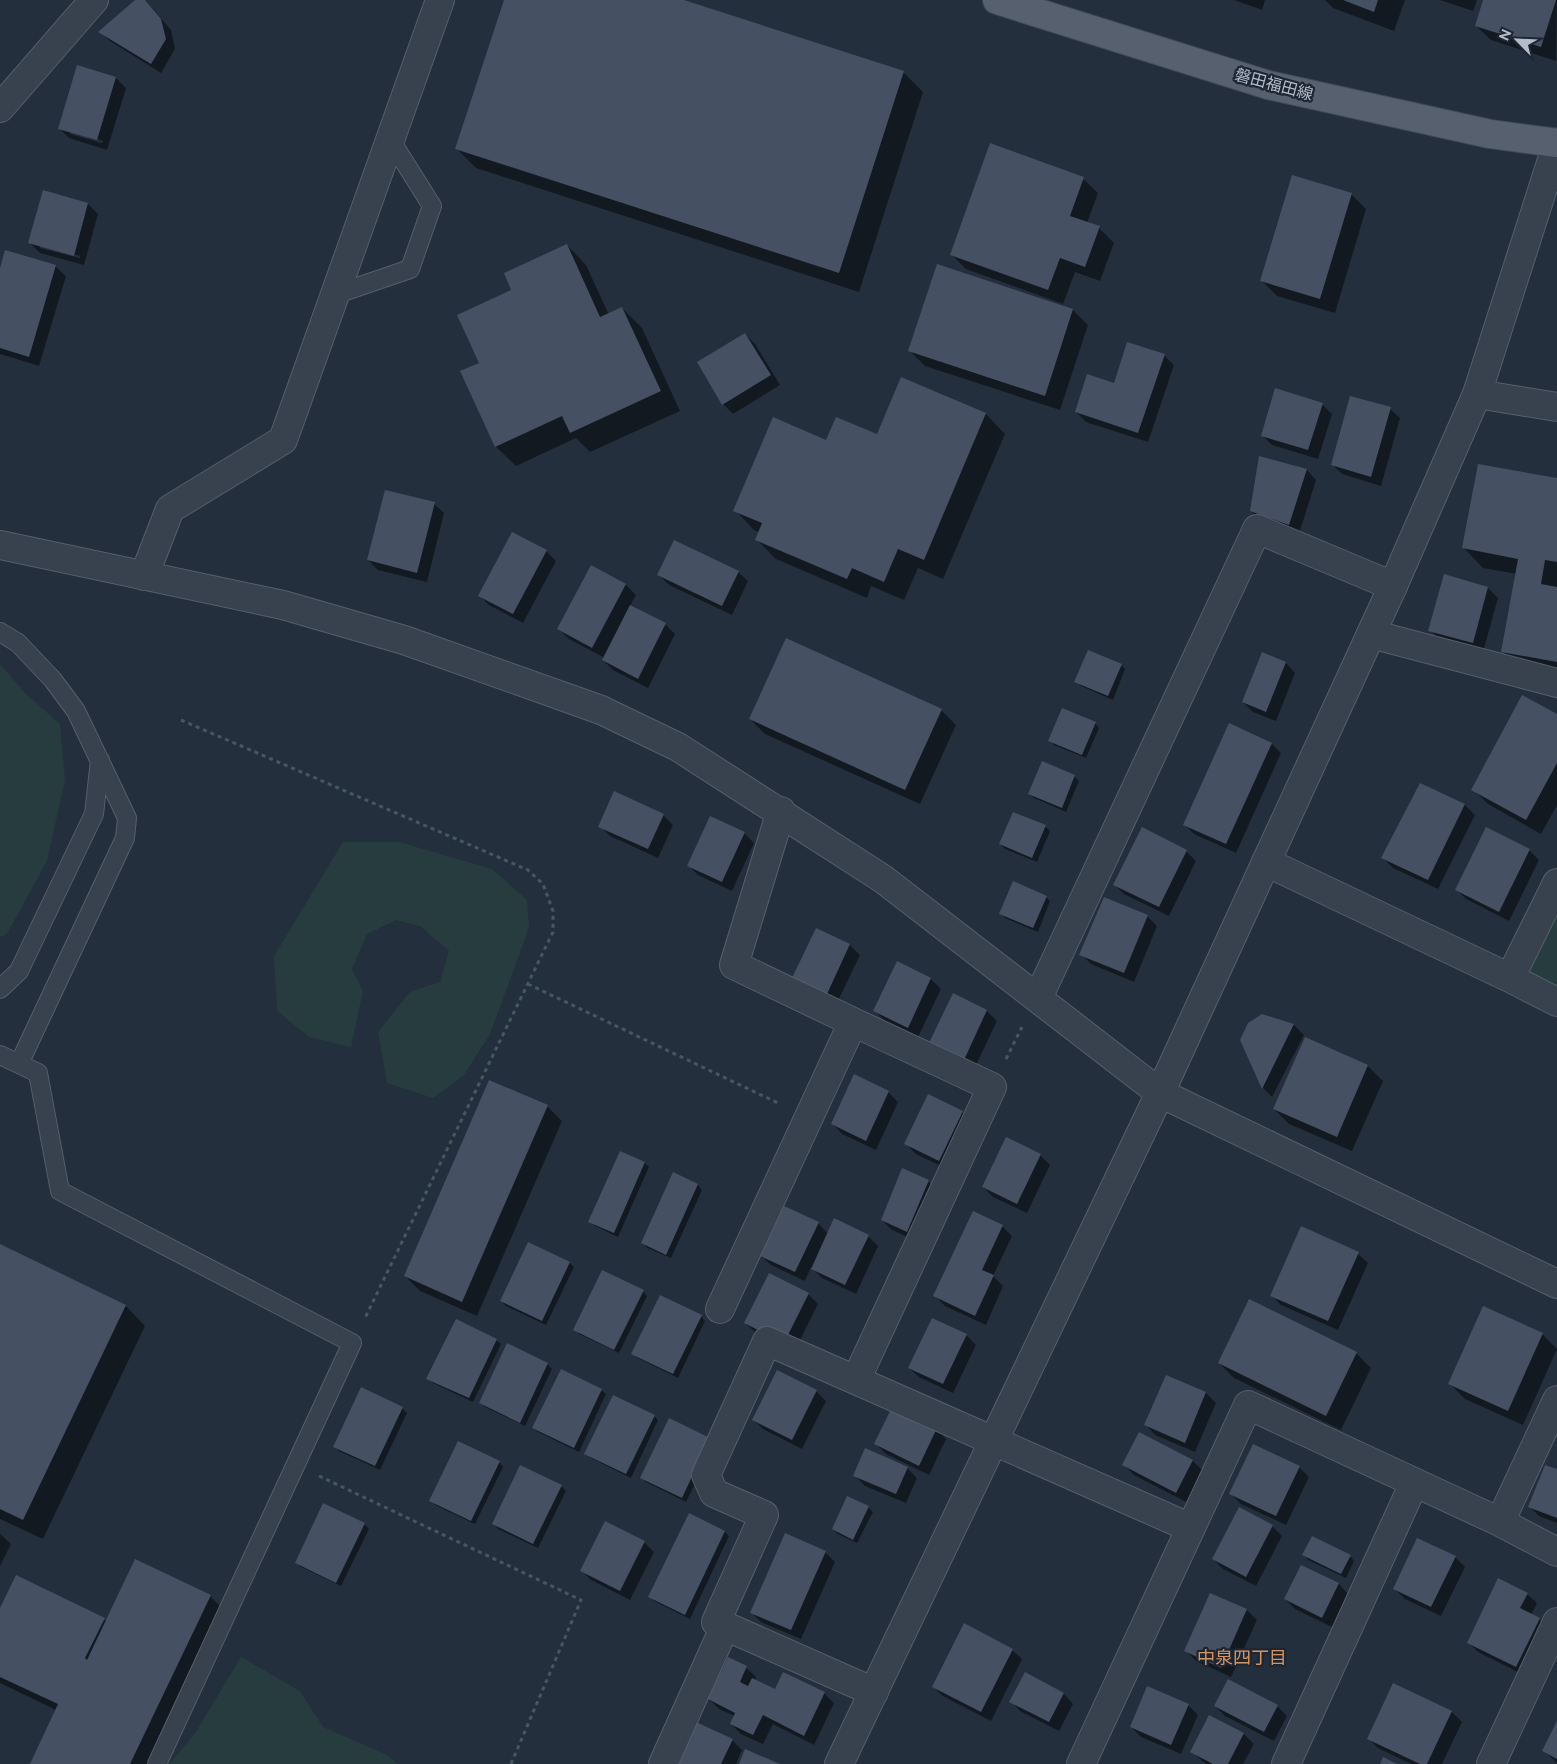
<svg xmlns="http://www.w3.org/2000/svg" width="1557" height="1764" viewBox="0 0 1557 1764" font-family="Raleway,'Noto Sans JP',sans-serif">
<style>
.green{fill:#263c3f}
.shadow{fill:#0007;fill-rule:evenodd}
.building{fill:#455162}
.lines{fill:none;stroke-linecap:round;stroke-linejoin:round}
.service-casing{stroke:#565f6c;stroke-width:20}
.minor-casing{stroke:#565f6c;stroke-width:30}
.tertiary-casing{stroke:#565f6c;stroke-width:30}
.primary-casing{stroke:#414a57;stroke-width:30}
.path{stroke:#44595c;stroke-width:3;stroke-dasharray:4 4;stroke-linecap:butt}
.service{stroke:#38414e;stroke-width:18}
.minor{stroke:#38414e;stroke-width:28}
.tertiary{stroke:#38414e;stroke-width:28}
.primary{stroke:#56606e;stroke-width:28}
.labels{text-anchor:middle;stroke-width:4.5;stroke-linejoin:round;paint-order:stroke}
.street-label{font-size:16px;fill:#b4bcc9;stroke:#1d2633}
.neighbourhood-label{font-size:18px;fill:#d59563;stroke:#1d2633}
</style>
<rect width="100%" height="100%" fill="#242f3e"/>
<!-- green -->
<path class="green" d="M0 664 25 693 60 724 65 780 47 861 7 934 0 937Z
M343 842H399L492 869 527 900 529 928 490 1034 464 1075 433 1098 387 1083 378 1032 410 992 440 982 449 951 420 926 396 920 367 934 352 969 363 991 351 1047 309 1037 277 1011 274 956Z
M1557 883V1002L1510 978Z
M241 1657 300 1691 323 1727 385 1754 398 1764H169L194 1735Z"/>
<!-- shadow -->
<path class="shadow" d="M137 0H145L171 30 175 49 161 73 110 41 100 32Z
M505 0H680L903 72 923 92 859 292 476 168 457 149Z
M1234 0H1265L1262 10Z
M1325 0H1405L1394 31 1333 8Z
M1440 0H1477L1473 11Z
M1484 0H1557L1556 61 1491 40 1476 26Z
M116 78 126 88 107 150 69 138 59 128ZM70 131 103 141 102 143 70 134Z
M1083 179 1098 193 1087 223 1099 228 1114 243 1100 281 1075 272 1063 304 966 269 951 254Z
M44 192 88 204 98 214 84 265 40 253 30 243ZM40 245 80 256V258L40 248Z
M1351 194 1366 209 1335 313 1277 296 1262 281Z
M567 245 586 265 609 315 622 308 642 328 680 411 590 452 576 438 516 466 496 447 462 372 481 363 513 291Z
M6 252 56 267 66 276 39 366 0 354V272Z
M938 266 1073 310 1088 325 1060 410 925 366 910 351Z
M745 334 755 344 780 385 733 414 723 404 699 363Z
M1164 355 1174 365 1148 442 1086 422 1076 412 1114 384Z
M902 378 986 414 1005 434 943 579 918 568 904 600 871 586 867 598 776 559 756 539 759 532 754 530 735 510 827 442 877 435Z
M1322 404 1332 414 1318 459 1272 445 1262 435Z
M1390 409 1400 418 1381 486 1342 474 1333 465Z
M1260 458 1307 470 1316 480 1299 534 1261 521 1251 511Z
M1557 480V677L1522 671 1502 651 1517 574 1483 568 1464 548Z
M434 504 444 513 427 582 378 570 368 560Z
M513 534 546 551 556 561 523 623 489 605 480 596Z
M592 567 626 585 636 595 630 606 665 624 675 634 648 688 613 670 603 660 605 658 569 639 559 629Z
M738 572 748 581 732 615 669 585 659 575Z
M1445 576 1488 588 1498 598 1483 652 1440 640 1430 630Z
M1286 663 1295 673 1276 721 1253 712 1243 702Z
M1121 665 1125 669 1113 700 1081 686 1076 682Z
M941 710 956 725 920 804 765 734 750 719Z
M1557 716V805L1541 834 1488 804 1473 789Z
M1095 723 1099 728 1086 758 1054 745 1050 740Z
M1272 744 1281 753 1236 853 1194 834 1184 824Z
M1074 776 1079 781 1066 812 1034 798 1029 794Z
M1420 785 1465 805 1475 815 1438 889 1393 868 1383 858Z
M1014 813 1046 827 1050 831 1037 862 1005 849 1000 844Z
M663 815 673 825 658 858 610 836 600 826Z
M744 833 754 843 732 891 698 875 688 865Z
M1529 850 1539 860 1509 921 1466 899 1456 889Z
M1186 851 1196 861 1169 916 1124 894 1114 884Z
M1046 897 1050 901 1038 932 1005 918 1001 914Z
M1104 898 1147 916 1157 926 1134 982 1091 964 1081 954Z
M817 929 850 945 860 955 837 1003 803 987Z
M897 963 931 979 941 989 918 1037 885 1021 875 1011Z
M953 995 987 1011 997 1021 974 1069 941 1053Z
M1262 1015 1294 1025 1304 1035 1272 1097 1263 1088 1241 1040Z
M1305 1039 1368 1066 1383 1081 1352 1151 1289 1124 1274 1109Z
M888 1092 898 1102 876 1150 842 1134 833 1124Z
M547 1106 562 1121 477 1316 420 1291 405 1276Z
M962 1112 972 1122 949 1170 916 1154 906 1144Z
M621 1152 645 1163 649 1167 618 1237 595 1226 590 1222Z
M1040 1155 1050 1165 1027 1213 993 1197 983 1187Z
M673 1174 698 1185 702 1190 671 1258 647 1248 643 1243Z
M928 1181 938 1191 917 1241 892 1230 882 1220Z
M818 1223 828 1234 868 1236 878 1246 856 1294 822 1278 811 1267 805 1281 771 1265 761 1256Z
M1002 1226 1012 1236 993 1276 1003 1286 986 1325 945 1306 935 1296Z
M1302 1228 1358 1254 1368 1263 1338 1330 1281 1305 1271 1295Z
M0 1245 126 1306 145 1326 43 1539 0 1519Z
M570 1263 574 1267 546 1325 506 1306 501 1301Z
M770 1275 808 1294 818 1304 794 1352 755 1332 745 1323Z
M643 1291 647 1296 619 1353 579 1334 575 1329Z
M701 1316 705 1321 678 1378 638 1358 633 1354Z
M1542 1334 1557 1349 1523 1425 1465 1399 1450 1384Z
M966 1335 976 1345 953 1393 919 1377 909 1368Z
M496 1340 501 1344 473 1402 433 1383 428 1378Z
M507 1345 547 1364 552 1369 525 1426 485 1407 480 1402Z
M1356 1353 1371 1368 1341 1430 1234 1378 1219 1363Z
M1166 1377 1206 1393 1216 1403 1195 1452 1155 1435 1146 1425Z
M601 1390 606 1394 579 1452 538 1432 533 1428Z
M816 1391 826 1401 802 1449 763 1429 753 1419Z
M402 1408 407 1413 380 1470 339 1451 334 1446Z
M654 1416 658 1420 631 1478 591 1458 586 1454Z
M936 1429 946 1439 929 1475 886 1454 876 1444Z
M1140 1433 1193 1461 1203 1471 1186 1502 1134 1475 1124 1465Z
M714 1444 686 1502 646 1482 642 1478Z
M499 1462 503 1467 475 1524 435 1505 431 1500Z
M1299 1467 1309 1477 1286 1525 1241 1504 1231 1494Z
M907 1468 917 1478 906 1503 865 1486 855 1476Z
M1557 1471V1523L1539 1516 1529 1506Z
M561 1486 566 1491 538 1548 498 1529 494 1524Z
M868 1507 873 1512 857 1543 838 1534 833 1529Z
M689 1515 725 1532 729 1536 690 1619 654 1601 650 1597Z
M364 1524 369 1529 341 1586 301 1567 296 1563Z
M1272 1526 1282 1536 1256 1586 1223 1569 1213 1559Z
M0 1534 11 1544 0 1566Z
M644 1542 654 1552 630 1600 591 1580 581 1570Z
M825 1552 835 1562 801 1639 761 1622 751 1612Z
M1304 1555 1350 1556 1354 1561 1346 1578 1308 1560Z
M1455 1557 1465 1567 1441 1616 1405 1599 1395 1589Z
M1302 1566 1339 1584 1348 1594 1332 1627 1295 1609 1285 1599Z
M1211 1594 1247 1610 1257 1620 1231 1677 1196 1661 1186 1651Z
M1527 1594 1537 1603 1531 1615 1539 1619 1549 1629 1526 1676 1478 1652 1468 1642Z
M210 1596 225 1611 152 1764H31L56 1710 0 1683V1611L104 1620 106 1621Z
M1012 1650 1022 1659 991 1721 943 1696 933 1687Z
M728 1658 746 1668 756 1677 755 1681 776 1690 824 1693 834 1703 814 1745 773 1724 763 1744 741 1734 731 1724 735 1716 719 1709 709 1699Z
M1025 1674 1064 1694 1073 1704 1059 1731 1020 1711 1011 1701Z
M1394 1684 1452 1712 1462 1722 1442 1764H1411L1378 1748 1368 1738Z
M1188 1705 1198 1715 1181 1754 1141 1737 1131 1727Z
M1215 1706H1277L1287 1716 1274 1741 1225 1716Z
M1210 1717 1244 1734 1254 1744 1243 1764H1206L1192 1752Z
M1557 1725V1763L1544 1751Z
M732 1740 742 1750 736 1764H677Z"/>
<!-- building -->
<path class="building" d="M135 0H145L161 19 166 39 151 64 98 32Z
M504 0H684L904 71 839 273 455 149Z
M1343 0H1378L1374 12Z
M1483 0H1556L1541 47 1475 26Z
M77 65 116 77 97 140 58 129Z
M990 143 1084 177 1070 216 1100 226 1085 267 1060 258 1048 290 950 255Z
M1292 175 1352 193 1320 299 1260 281Z
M43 190 88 203 74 256 28 243Z
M567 244 600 317 622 307 661 391 570 433 562 416 495 447 460 371 479 363 457 315 511 290 504 273Z
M5 250 56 265 29 357 0 348V268Z
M937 264 1073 309 1045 396 908 351Z
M745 333 771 375 722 405 697 362Z
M1127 342 1165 354 1138 433 1075 412 1087 374 1114 383Z
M901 377 986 413 924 560 898 549 884 582 852 568 847 579 755 540 762 523 733 511 773 417 826 440 836 417 877 434Z
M1275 388 1323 403 1308 450 1261 436Z
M1350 396 1391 407 1371 477 1331 465Z
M1259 456 1307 469 1289 525 1250 511Z
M1478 464 1557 478V562L1545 560 1541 584 1557 587V662L1501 652 1518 559 1462 548Z
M385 490 435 502 417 573 367 560Z
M512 532 547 550 513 614 478 596Z
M674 540 739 571 722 606 657 575Z
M591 565 626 584 592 648 557 629Z
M1444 574 1488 587 1473 643 1428 631Z
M630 605 666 623 638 679 602 660Z
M786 638 942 709 905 790 749 719Z
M1088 650 1122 664 1108 696 1074 682Z
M1262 652 1286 662 1266 712 1242 702Z
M1522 695 1557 714V763L1526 820 1471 790Z
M1062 708 1096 722 1082 755 1048 741Z
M1229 723 1272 743 1226 844 1183 825Z
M1042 761 1075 775 1062 808 1028 794Z
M1420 783 1465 804 1428 880 1381 858Z
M614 791 664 814 648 849 598 827Z
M1013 812 1046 825 1032 858 999 844Z
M710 816 745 832 722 882 687 866Z
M1142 827 1187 850 1159 907 1113 885Z
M1486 827 1530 849 1499 912 1455 890Z
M1013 881 1047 896 1033 928 999 914Z
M1104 897 1148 915 1124 973 1079 955Z
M816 928 850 944 827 994 792 978Z
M897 961 931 978 908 1028 873 1011Z
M953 993 987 1010 964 1060 929 1043Z
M1262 1014 1294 1024 1262 1089 1240 1040 1248 1023Z
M1305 1037 1368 1065 1337 1137 1273 1109Z
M854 1074 889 1091 866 1141 831 1124Z
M489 1080 548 1105 462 1302 404 1276Z
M928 1094 963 1111 939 1161 904 1144Z
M1006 1137 1041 1154 1017 1204 982 1187Z
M620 1151 645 1162 614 1233 588 1222Z
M902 1168 929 1180 907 1232 881 1220Z
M673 1172 698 1184 666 1255 641 1243Z
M784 1206 819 1222 795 1272 760 1256Z
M973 1211 1003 1225 982 1270 994 1275 975 1316 933 1296Z
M834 1218 869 1235 845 1285 811 1269Z
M1301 1226 1359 1252 1328 1321 1270 1296Z
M528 1242 570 1262 542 1321 500 1301Z
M0 1244 126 1305 23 1520 0 1509Z
M602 1270 644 1290 614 1350 573 1330Z
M769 1273 809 1293 784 1343 744 1323Z
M660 1295 702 1315 673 1374 631 1354Z
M1249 1299 1357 1352 1326 1416 1218 1363Z
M1483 1306 1543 1333 1508 1411 1448 1384Z
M932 1318 967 1334 943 1384 908 1368Z
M456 1319 497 1339 469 1398 426 1379Z
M507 1343 548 1363 520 1423 479 1403Z
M561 1369 602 1389 574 1448 532 1428Z
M777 1370 817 1390 792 1440 752 1420Z
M1166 1375 1206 1392 1185 1443 1144 1425Z
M361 1387 403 1407 375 1466 333 1447Z
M613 1395 655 1415 626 1474 584 1454Z
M892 1407 937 1428 919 1466 874 1444Z
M669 1418 710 1438 682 1498 640 1478Z
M1139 1432 1193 1460 1176 1493 1122 1465Z
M458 1441 500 1461 471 1521 429 1501Z
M1253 1444 1300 1466 1276 1516 1229 1494Z
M865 1448 908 1467 896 1494 853 1476Z
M520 1465 562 1485 533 1544 492 1524Z
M1545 1465 1557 1469V1518L1528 1507Z
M847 1496 869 1506 853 1540 832 1529Z
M323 1503 365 1523 336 1583 295 1563Z
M1239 1507 1273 1525 1246 1577 1212 1559Z
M689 1513 725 1531 685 1615 648 1597Z
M605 1521 645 1541 620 1591 580 1571Z
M785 1533 826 1551 791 1630 750 1613Z
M1312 1536 1351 1555 1341 1574 1302 1555Z
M1417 1538 1456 1556 1431 1607 1393 1589Z
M135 1559 211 1595 130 1764H30L58 1704 0 1677V1608L16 1575 105 1618 85 1658 87 1660Z
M1301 1565 1339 1583 1322 1618 1284 1599Z
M1498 1578 1528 1593 1520 1608 1540 1618 1516 1667 1467 1643Z
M1210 1593 1247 1609 1221 1668 1184 1651Z
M964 1623 1013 1649 981 1712 932 1687Z
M728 1657 747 1666 740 1682 748 1686 752 1678 775 1689 783 1672 825 1692 804 1736 763 1715 753 1735 730 1724 735 1713 708 1699Z
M1025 1672 1064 1693 1049 1722 1009 1702Z
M1228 1679 1278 1705 1264 1732 1214 1706Z
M1393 1683 1452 1711 1427 1764H1420L1367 1739Z
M1147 1686 1189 1704 1171 1745 1130 1727Z
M1209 1715 1244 1733 1228 1764H1213L1190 1752Z
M1557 1721V1759L1542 1751Z
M696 1722 733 1739 721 1764H676Z
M745 1749 780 1764H739Z
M1383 1757 1397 1764H1380Z"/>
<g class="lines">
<!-- service casing -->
<g class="service-casing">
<path id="service" d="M334 295 410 269 432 206 390 139
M0 632 18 643 53 680 76 711 127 818 125 838 19 1064
M0 989 19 971 94 814 100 760
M0 1055 38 1073 60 1191 352 1343 157 1764"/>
</g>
<!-- minor casing -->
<g class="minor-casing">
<path id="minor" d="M0 108 94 0
M1477 394 1557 407
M144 576 170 509 283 440 440 0
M1371 634 1557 683
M781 811 734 965 853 1022
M1266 862 1510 978 1557 1002
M1510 978 1557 883
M1038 998 1257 529 1393 586
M720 1309 853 1022 992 1087 856 1380
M1500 1522 1557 1400
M725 1626 716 1622 764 1515 714 1493 706 1475 767 1341 1191 1528
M663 1764 725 1626 874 1692
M1081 1764 1248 1405 1500 1522 1557 1552
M1286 1764 1414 1483
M1491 1764 1557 1622"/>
</g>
<!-- tertiary casing -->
<g class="tertiary-casing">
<path id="tertiary" d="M0 545 283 605 404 640 601 710 678 747 883 879 1160 1093 1557 1284
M839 1764 1160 1093 1393 586 1477 394 1557 144"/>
</g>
<!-- primary casing -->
<g class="primary-casing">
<path id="primary" d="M997 0 1268 85 1490 134 1557 143"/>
</g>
<!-- path -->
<path class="path" d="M181 720 528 870 543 884 553 911V932L364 1320
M528 984 780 1104
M1006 1059 1022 1027
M319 1476 581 1600 511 1764"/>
<!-- service -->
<use href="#service" class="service"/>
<!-- minor -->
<use href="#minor" class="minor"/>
<!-- tertiary -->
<use href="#tertiary" class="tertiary"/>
<!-- primary -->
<use href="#primary" class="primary"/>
</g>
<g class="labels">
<!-- street labels -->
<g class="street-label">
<text transform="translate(1274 84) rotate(15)" y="6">磐田福田線</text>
</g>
<!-- neighbourhood labels -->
<g class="neighbourhood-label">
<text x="1242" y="1664">中泉四丁目</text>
</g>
</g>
<!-- north arrow -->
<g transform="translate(1517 40) rotate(294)" stroke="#1d2633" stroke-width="4" paint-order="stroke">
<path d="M0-4L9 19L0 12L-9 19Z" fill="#b4bcc9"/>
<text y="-8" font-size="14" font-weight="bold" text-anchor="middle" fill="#b4bcc9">N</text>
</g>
</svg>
